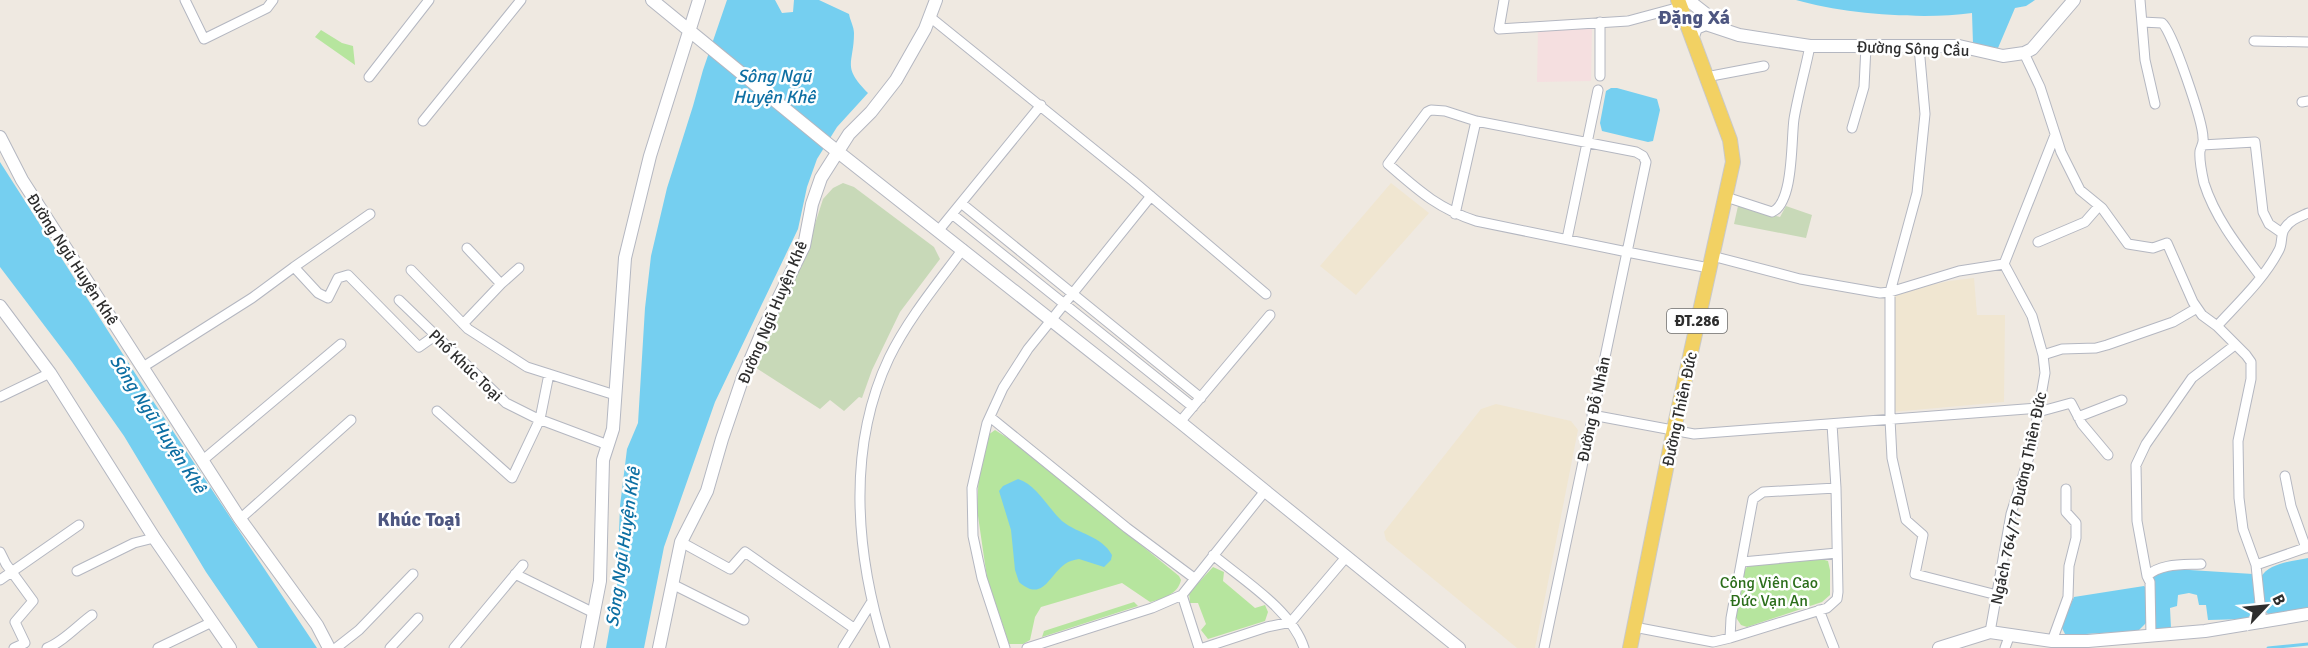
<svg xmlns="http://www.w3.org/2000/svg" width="2308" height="648" viewBox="0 0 2308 648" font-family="Signika,sans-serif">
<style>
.education{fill:#f0e6d1}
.medical{fill:#f5dfe0}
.green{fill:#b6e59e}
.cemetery{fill:#c8d9b8}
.water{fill:#75cff0}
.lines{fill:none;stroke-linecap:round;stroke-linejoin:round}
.stream{stroke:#75cff0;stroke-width:3}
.street-casing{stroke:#b4b7c1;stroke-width:11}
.secondary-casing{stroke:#b4b7c1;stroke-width:14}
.primary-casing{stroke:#c9c9c9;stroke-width:16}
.street{stroke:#fff;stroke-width:9}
.secondary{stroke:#fff;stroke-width:12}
.primary{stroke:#f2d163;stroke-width:14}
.labels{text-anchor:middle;stroke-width:5;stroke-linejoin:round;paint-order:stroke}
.shield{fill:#fff;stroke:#6d6d6d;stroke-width:1.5}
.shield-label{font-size:15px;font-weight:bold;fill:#2e2e2e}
.street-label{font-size:16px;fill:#2e2e2e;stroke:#fff}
.park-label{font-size:16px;fill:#2c6e1b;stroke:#fff}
.water-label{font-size:18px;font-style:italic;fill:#0d6fa3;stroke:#fff}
.quarter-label{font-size:20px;font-weight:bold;fill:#4d5680;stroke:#fff}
</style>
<rect width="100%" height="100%" fill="#efe9e1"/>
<!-- education -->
<path class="education" d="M1391 183 1429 213 1356 295 1320 266Z
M1974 278 1977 315H2005L2004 402 1892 412 1894 293 1949 281Z
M1496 404 1571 421 1578 430 1535 648H1517L1386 540 1384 532 1481 409Z"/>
<!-- medical -->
<path class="medical" d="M1592 27 1591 81 1537 82 1538 30Z"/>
<!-- green -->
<path class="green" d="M321 30 342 43 353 46 355 65 315 37Z
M995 430 1017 444 1179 576 1181 580C1178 594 1163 599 1150 602L1122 583 1041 607 1035 617 1030 640 1023 644H1009L987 578 977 509 979 471 988 435Z
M1821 559 1828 561 1830 570V595L1822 602 1747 627 1741 625 1735 616 1744 571 1747 567 1755 564Z
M1213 567 1224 572 1223 581 1255 608 1265 605 1268 612 1265 621 1208 639 1201 630 1206 624 1198 603H1190L1189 593Z
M1134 602 1138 606 1042 637 1044 631Z"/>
<!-- cemetery -->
<path class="cemetery" d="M843 183 854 187 934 247 940 259 900 312 872 370 862 398 859 397 844 411 830 400 820 409 753 366 807 249 823 199 833 188Z
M1738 206 1780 217 1786 206 1812 215 1806 238 1734 224Z"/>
<!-- water -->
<path class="water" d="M727 0H775L782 13 793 12 794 0H819L849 14C850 20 854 27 854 33 854 64 841 66 868 93L837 127 817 159 807 187 798 229 715 402 664 547 644 648H606L617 586 620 506 627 449 638 423 645 308 651 256 667 188 693 106 703 70Z
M1796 0H2035L2026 6 2015 8 1998 48 1973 44 1972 13C1922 20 1845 14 1796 0Z
M1617 88 1657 99 1660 110 1653 141 1648 142 1602 131 1600 123 1606 91 1611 88Z
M0 162 149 395 317 648H258L206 572 124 436 72 362 0 267Z
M1018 479C1036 484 1048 508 1062 521 1078 534 1102 536 1112 555L1111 560 1104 567 1079 559C1074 560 1069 561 1065 564 1049 575 1043 603 1019 582L1015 570 1011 530 999 491 1003 486Z
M2308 558V608L2268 614 2264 610 2261 577C2269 563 2293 561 2308 558Z
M2174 569 2253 574 2255 612 2246 619 2208 620 2206 605H2199L2197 595 2189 593 2178 595 2177 606 2170 608 2171 628 2156 629 2154 627 2153 577 2155 574Z
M2144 586 2147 589 2146 623 2138 631 2068 635 2065 634 2061 626 2074 597Z"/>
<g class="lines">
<!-- stream -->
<path class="stream" d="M2268 648 2308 644"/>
<!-- street casing -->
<g class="street-casing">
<path id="street" d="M185 0 204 39 267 8 273 0
M1504 0 1499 29 1628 21 1680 7
M2140 0 2145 60 2155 104
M930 17 1133 181 1266 294
M2142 22 2162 23C2172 30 2203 122 2203 138 2204 143 2201 147 2200 151 2199 160 2202 174 2204 183 2215 218 2239 248 2261 277
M2254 41 2308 42
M1919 47 1925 114 1917 193 1890 292V419L1892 458 1906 520 1923 535 1915 574 1997 595
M2024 53 2040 87 2061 152 2080 190 2102 208 2128 244 2153 248 2167 243 2193 302 2202 315 2217 326 2246 355 2251 362V379L2238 441 2239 498 2243 529 2256 565 2262 623
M1600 76V22
M369 77 429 0
M1706 77 1764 66
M2302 102 2308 101
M1431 110 1445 111 1476 121 1636 152 1643 156 1646 162 1627 252 1476 221C1437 208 1418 190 1388 164L1427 112Z
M423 121 521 0
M1852 128 1864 87 1866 46
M2202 145 2255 142 2263 212 2269 224 2282 233
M1726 197 1772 212C1794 203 1791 139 1794 119 1798 95 1805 71 1810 46
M961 203 1201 398
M952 214 1193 407
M1455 214 1476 121
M939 230 1041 105
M1567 239 1598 90
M2038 242 2085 222 2099 206
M467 248 501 284 519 268
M1712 256 1800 279 1880 293 1890 292 1959 271 2004 264
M2004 264 2055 135
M294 267 370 214
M411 270 468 329 527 367 615 395
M399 300 506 403 536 418 608 445
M463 324 501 284
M2217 326C2239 302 2264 279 2279 250 2283 243 2280 234 2285 228 2290 220 2299 217 2308 213
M2043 355 2062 349 2096 348 2107 345 2173 322 2197 308
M143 367 252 298 294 267 318 293 328 298 338 278 348 275 419 347 436 335
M0 397 50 373
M437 411 512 478 540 419 549 374
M2038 412 2071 403 2082 424 2108 455
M1592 415 1694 434 2039 408
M990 417 1127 528 1194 578
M2078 417 2122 400
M1180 422 1270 315
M203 460 341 344
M2285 476 2291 506 2306 548
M240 519 351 420
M681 542 730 569 745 552 855 629
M0 552 6 564 33 601 15 622 25 643 14 648
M1213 555C1243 580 1292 610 1304 648
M1742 562 1837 553
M2256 565 2308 547
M77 571 134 543 154 538
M515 574 594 613
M2147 576C2161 563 2183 565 2201 564
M0 580 79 525
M672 584 744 620
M1182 595 1199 648
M1819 610 1834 648
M1634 627 1713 642 1730 638 1827 608 1837 599 1838 592 1836 488 1832 424
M1990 632 2011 514 2032 447 2045 373 2043 355 2032 316 2004 264
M2151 636 2150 582 2147 576 2137 521 2136 465 2146 444 2192 378 2235 345
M1730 638 1731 618 1753 499 1763 492 1836 488
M2052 641 2068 597 2069 566 2076 538V523L2066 512V489
M47 648C63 642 78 625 92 615
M158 648 212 622
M336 648 359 630 413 574
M390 648 418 618
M454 648 523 565
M843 648 871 603
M885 648C856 556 846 449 889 358 908 319 937 284 963 249
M1005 648 982 578 973 536 972 488 987 423 1003 388 1028 349 1151 196
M1027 648 1152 608 1182 595 1265 491
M1203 648 1267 627 1291 622 1347 556
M1544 648 1627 252 1709 268
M2005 648 2009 637"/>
</g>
<!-- secondary casing -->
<g class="secondary-casing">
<path id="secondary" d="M652 0 828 144 1180 422 1459 648
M1688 0 1720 25
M1692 39 1696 28 1706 24 1739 35 1810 46H1959L2003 56 2024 53 2032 49 2074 0
M0 137 22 180 240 519 317 625 329 648
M0 306 50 373 155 539 230 648
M587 648 600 581 603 460 613 429 625 258 650 156 699 0
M659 648 681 542 707 491 722 439 743 377 763 330 804 246 812 204 821 178 849 134 871 112 896 80 925 29 936 0
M1939 648 1990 632 2052 641H2088L2205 631 2308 614"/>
</g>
<!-- primary casing -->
<g class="primary-casing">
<path id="primary" d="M1630 648 1674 429 1733 162 1730 140 1678 0"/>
</g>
<!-- street -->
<use href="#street" class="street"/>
<!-- secondary -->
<use href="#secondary" class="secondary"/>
<!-- primary -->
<use href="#primary" class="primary"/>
</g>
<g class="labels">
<!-- shield labels -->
<rect class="shield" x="1667" y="309" width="60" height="24" rx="4.5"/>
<g class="shield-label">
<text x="1697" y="326">ĐT.286</text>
</g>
<!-- street labels -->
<g class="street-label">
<text transform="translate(1913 48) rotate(2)" y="6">Đường Sông Cầu</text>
<text transform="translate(73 259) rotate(57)" y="6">Đường Ngũ Huyện Khê</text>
<text transform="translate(772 312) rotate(-67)" y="6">Đường Ngũ Huyện Khê</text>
<text transform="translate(466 365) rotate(44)" y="6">Phố Khúc Toại</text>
<text transform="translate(1593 409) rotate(-78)" y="6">Đường Đỗ Nhân</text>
<text transform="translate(1679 409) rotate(-78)" y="6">Đường Thiên Đức</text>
<text transform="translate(2018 498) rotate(-78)" y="6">Ngách 764/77 Đường Thiên Đức</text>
</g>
<!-- park labels -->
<g class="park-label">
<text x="1769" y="588">Công Viên Cao<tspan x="1769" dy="18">Đức Vạn An</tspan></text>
</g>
<!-- water labels -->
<g class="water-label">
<text x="774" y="82">Sông Ngũ<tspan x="774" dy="21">Huyện Khê</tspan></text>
<text transform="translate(158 424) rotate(57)" y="6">Sông Ngũ Huyện Khê</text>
<text transform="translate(623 547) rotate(-82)" y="6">Sông Ngũ Huyện Khê</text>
</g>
<!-- quarter labels -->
<g class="quarter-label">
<text x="1694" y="24">Đặng Xá</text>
<text x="419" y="526">Khúc Toại</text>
</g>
</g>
<!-- north arrow -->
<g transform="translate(2266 606) rotate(64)" stroke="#ffffff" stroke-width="4.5" paint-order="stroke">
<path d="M0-4.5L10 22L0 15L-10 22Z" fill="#2e2e2e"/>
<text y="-9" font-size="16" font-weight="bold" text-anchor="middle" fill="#2e2e2e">B</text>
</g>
</svg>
